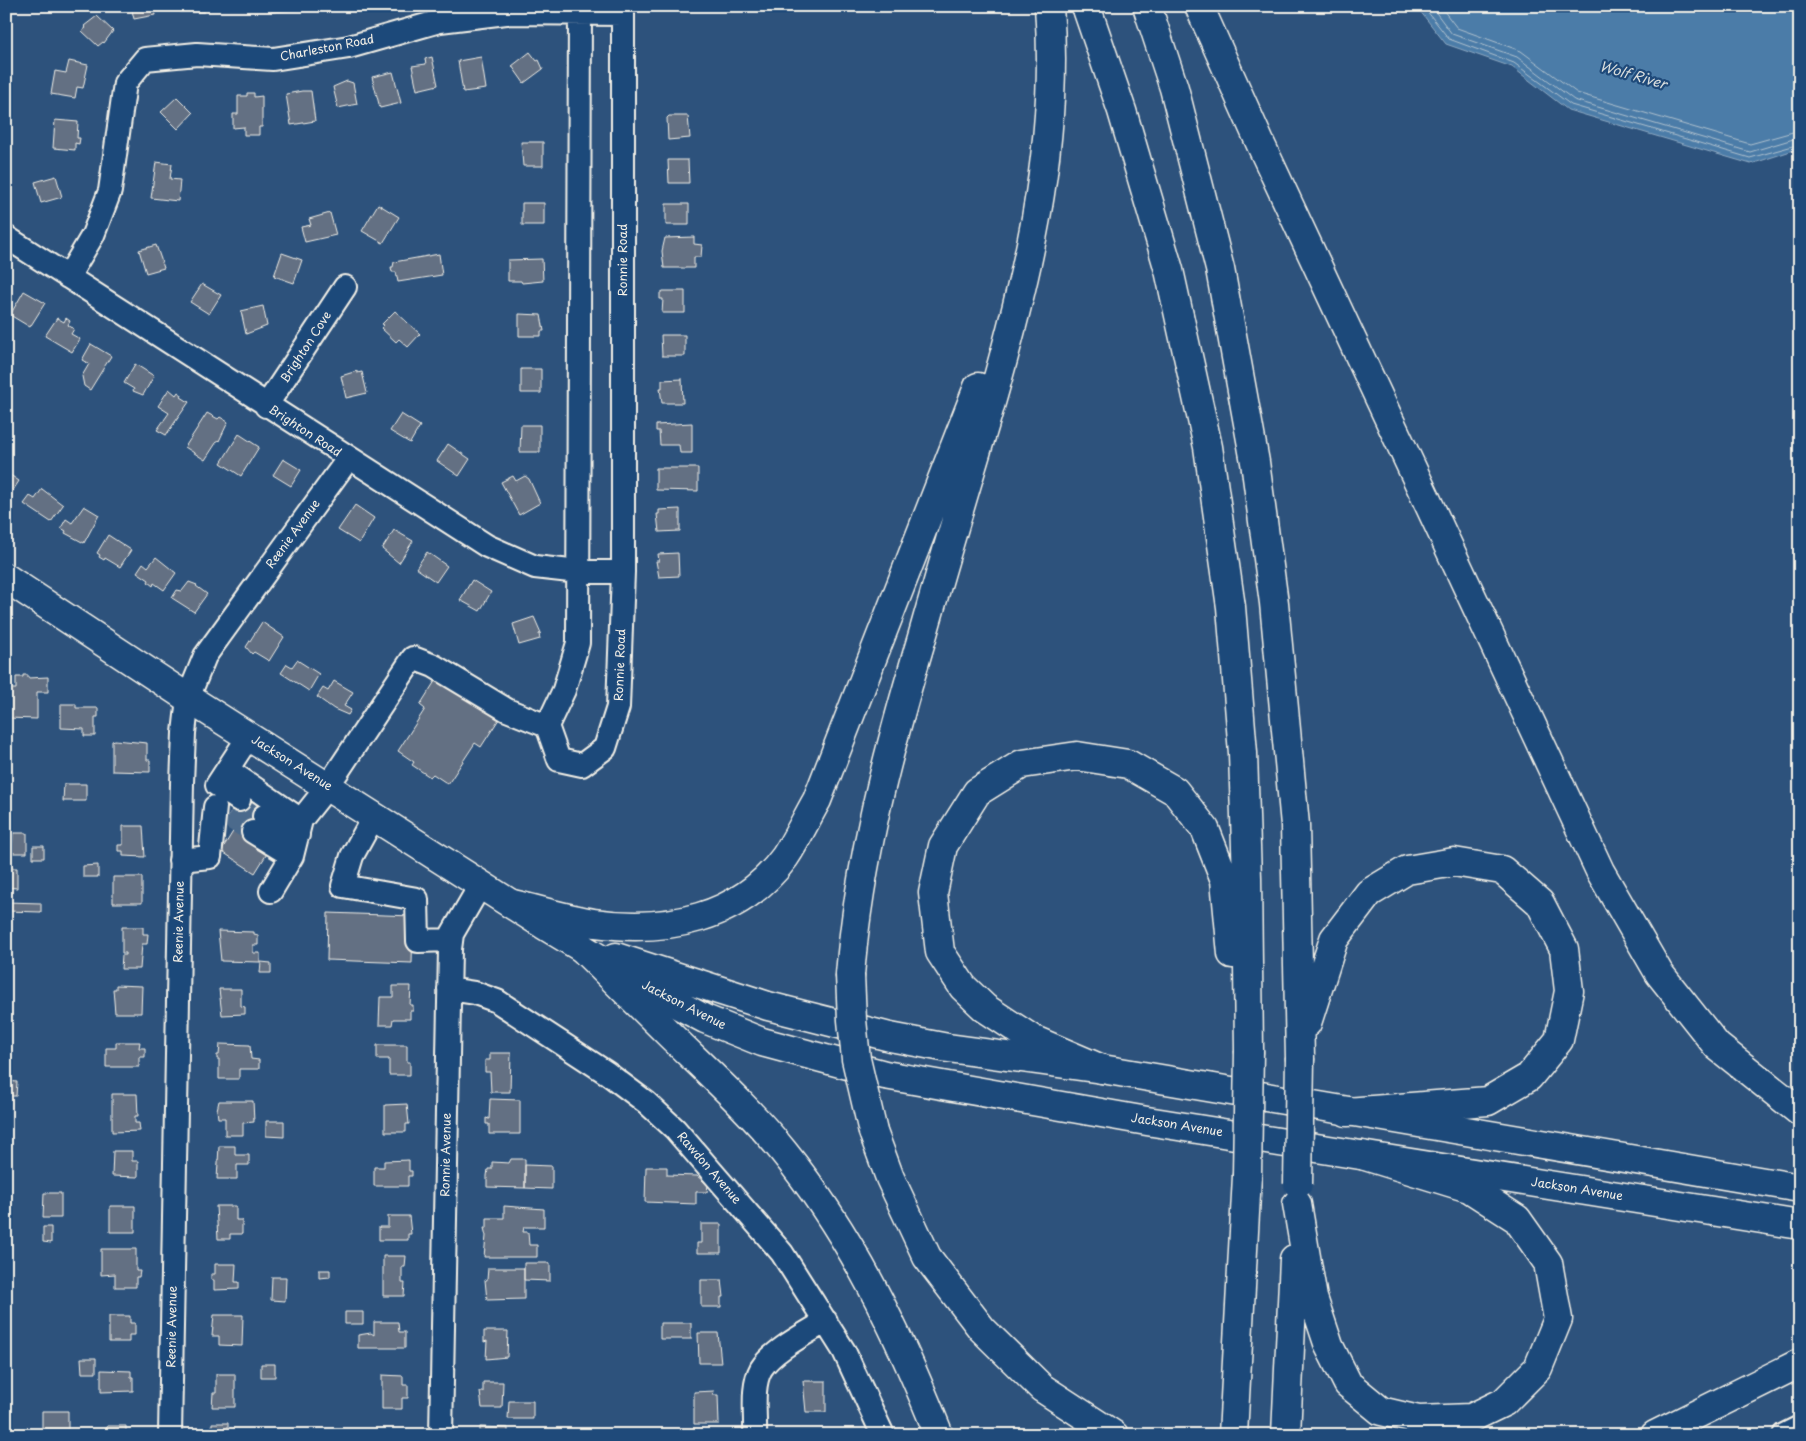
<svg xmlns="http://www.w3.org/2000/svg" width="1806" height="1441" viewBox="0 0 1806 1441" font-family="'Playpen Sans',sans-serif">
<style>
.water{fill:#4b7ba8;stroke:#8faac2}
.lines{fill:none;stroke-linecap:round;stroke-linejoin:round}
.shore{stroke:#b0c2ce;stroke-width:1}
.building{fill:#647083;stroke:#f4f1e8}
.minor-tunnel{stroke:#4b6a8c;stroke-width:22;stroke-dasharray:22 11;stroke-linecap:butt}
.minor-casing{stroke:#f4f1e8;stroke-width:26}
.major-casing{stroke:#f4f1e8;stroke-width:31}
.highway-casing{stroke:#f4f1e8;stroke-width:31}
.minor{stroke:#1f4a7a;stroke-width:22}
.major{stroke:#1f4a7a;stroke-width:28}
.highway{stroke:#1f4a7a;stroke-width:28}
.highway-bridge-casing{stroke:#f4f1e8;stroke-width:31;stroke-linecap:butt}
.highway-bridge{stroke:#1f4a7a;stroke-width:28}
.labels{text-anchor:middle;stroke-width:4.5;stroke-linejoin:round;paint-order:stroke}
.street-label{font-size:12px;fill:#f4f1e8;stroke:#1f4a7a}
.water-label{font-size:14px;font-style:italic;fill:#dbdfde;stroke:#1f4a7a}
</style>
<rect width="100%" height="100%" fill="#2d527c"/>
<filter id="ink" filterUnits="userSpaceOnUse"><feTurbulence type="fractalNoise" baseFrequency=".02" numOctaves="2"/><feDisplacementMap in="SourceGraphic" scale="10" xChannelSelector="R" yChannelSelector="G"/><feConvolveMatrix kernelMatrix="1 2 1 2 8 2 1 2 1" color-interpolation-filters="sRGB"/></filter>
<g filter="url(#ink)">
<!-- water -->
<path class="water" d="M1416 6H1800V148L1751 164 1568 110 1512 67 1446 44Z"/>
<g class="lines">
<!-- shore -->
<path class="shore" d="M1423 6 1449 39 1514 63 1571 105 1750 158 1800 144
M1431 6 1452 34 1517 57 1574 100 1750 152 1800 137
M1440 6 1457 28 1521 51 1577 93 1750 144 1800 130"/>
</g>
<!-- building -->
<path class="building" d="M131 6H153L155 15 134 19Z
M180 6H204V12H180Z
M271 6H295L296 10 272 12Z
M97 16 113 31 104 43 103 42 98 46 82 31 86 28 84 26Z
M530 52 537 61 539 60 543 69 524 83 512 66Z
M432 57 438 85 417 90 412 66 426 64 425 59Z
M481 57 486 89 463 92 458 61Z
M69 61 88 65 83 88 77 87 75 98 51 94 55 71 66 73Z
M393 72 401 103 380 108 372 77Z
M347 81 353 83 357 104 338 108 333 87Z
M302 91H311L315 121 291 125 286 94Z
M247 93H254V97L262 96V127H259V135H244V127L233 128V114H238V96H247Z
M177 97 193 113 178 129 161 112Z
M669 116H688L690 138 668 140 667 118Z
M55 120 78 122 77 138H80L79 144 75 143V150L53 148Z
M521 142H543V166H523Z
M668 160H688L689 183H669Z
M156 162 172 164 170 179 180 180 178 201 151 198Z
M56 176 62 197 41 203 35 182Z
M522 203H544V225H522Z
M378 204 399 217 383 243 362 231Z
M666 204H689V225H666Z
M330 213 336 235 305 242 301 227 311 225 309 219Z
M694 237V244L702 245 701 257H694V268H664L662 251 665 238Z
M156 245 164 268 146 273 139 250Z
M282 253 302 260 294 283 274 276Z
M439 254 442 275 398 282 396 272H392L391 267H393L394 262Z
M542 259 543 281 522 283 521 281H508V260Z
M202 284 221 295 209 314 190 302Z
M24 291 45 303 30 327 10 315Z
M663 291H685V313H662L663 299H660V293Z
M263 306 267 326 246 334 241 311Z
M395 311 420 334 408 347 399 339 396 342 381 328 384 325 382 324Z
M519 314 541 315 544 331H541V336H519Z
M57 318 64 322 66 318 70 321 68 325 74 329 71 334 80 339 72 352 45 336Z
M661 335H685V356H662Z
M91 344 111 356 90 390 84 386 82 376 89 364 82 360Z
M135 364 154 376 143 395 133 391 134 389 124 383Z
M521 369H541V393H521Z
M357 371V373L362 372 367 393 346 398 341 376Z
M682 379 683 403H662L660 388H662V380Z
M169 389 176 395 178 392 182 395 181 397 189 402 166 435 157 430 169 413 158 406Z
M207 413 218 419 220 417 228 422 219 441 218 440 205 460 185 447Z
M401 414 420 426 410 443 390 431Z
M692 423V453H680L679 445H660L659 431H656V425Z
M521 425H540V452H520Z
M239 434 259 447 241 476 221 463Z
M448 444 470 459 459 476 437 461Z
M283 459 301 470 291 486 273 475Z
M656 468H698V491L656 490Z
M6 472 19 481 8 498 6 497Z
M513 476 516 481 525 476 529 479 540 503 519 515 501 482Z
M42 489 63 505 51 522 24 504 30 496 35 499Z
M355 505 374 518 359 543 338 530Z
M84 506 99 515 84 543 65 533 66 531 61 528 66 519 72 523Z
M680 509V531L659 532 657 514H659V510Z
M394 530 413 541 399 563 382 549Z
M108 535 131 550 120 567 105 558 104 560 99 557 100 555 97 553Z
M427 552 447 566 436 582 416 568Z
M678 553 679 576 659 577 656 561H659L658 554Z
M156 557 176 573 164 590 154 583 153 586 148 582 149 580 137 572 143 563 148 567Z
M472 580 491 592 480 611 460 600Z
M189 582 197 585 196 586 207 594 194 612 172 598 177 590 182 591Z
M534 617 541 633 539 634 540 639 519 645 513 624Z
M262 622 284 637 269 661 254 652 252 654 246 647Z
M297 660 319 674 309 691 281 673 287 664 292 667Z
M23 675H28V678L48 677V692H37V719L7 718V689H16V677H23Z
M437 678 499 719 481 747 475 743 448 784 433 774 430 777 412 765 414 762 398 751 425 709 420 705Z
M334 681 353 692 344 706 351 710 348 715 334 709 317 697 323 688 328 691Z
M61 704H76V708H98V717H95V736H84V729L61 728Z
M115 740 147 743V760H150V772L112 771V741Z
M64 784H86V801H63Z
M247 787 272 803 251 836 226 820Z
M123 826H143L145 857 123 856V851H118V845H123Z
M234 830 268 852 255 873 221 851Z
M13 833H27V853H12Z
M33 846H44V858H33Z
M98 865V877H83V866Z
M6 868H17V888L6 887Z
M113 877H142V903H113Z
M6 902 41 903V912L6 911Z
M328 913 413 916 412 963 327 960Z
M122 927H143V934H148L147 944H142L140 969H121L122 955H126V953H122Z
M218 931 254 932V934L258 935V945H253V953H260V962L221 961Z
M261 962 271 963V973H260Z
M116 985 142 986 141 1013H115L113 989H116Z
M393 986H411L410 1005H413V1011H410V1019H393L392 1025H379L380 997H393Z
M219 989H241V1006L245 1007V1014L222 1015Z
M116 1042H140L139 1048H145V1057H139V1067H106V1048H116Z
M220 1044 250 1045 251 1059 259 1060V1069H239V1079H219V1059H217V1055H219Z
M377 1045H407V1062H410V1075H389V1059H377Z
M490 1053H511L510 1092H491L490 1072H485V1060H490Z
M6 1081 17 1082 16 1096H6Z
M112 1094H137L138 1116H135V1123H139L140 1131 112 1132Z
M490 1099 520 1100V1134H489V1124H486V1118L489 1119Z
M219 1101H253L254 1122 243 1123V1135H225V1118H218L217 1110Z
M407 1104 409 1124H406V1132H385V1105Z
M266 1121H284V1137L266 1136Z
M219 1146H235V1155H249V1165H237V1179H217Z
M113 1151H132V1161H138V1177L112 1176Z
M511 1159H525V1188L487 1187V1176L488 1169H492V1162L509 1163Z
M409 1160V1171H412V1176H408V1186H374V1167H384V1161Z
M525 1165 552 1166V1189L525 1188Z
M646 1167H667V1175L697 1176 708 1185 707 1192H696V1204L645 1202Z
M44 1193H61V1218H43Z
M110 1206H135V1232H110Z
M216 1206H236V1220H242V1234H230V1239H218Z
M504 1206 544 1209V1227H524L523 1232H528L529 1245H537V1257H484L486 1236 484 1228H487V1218H504Z
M388 1216H409L411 1234H408V1240H379V1227H388Z
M701 1224H721V1253H697V1243H701Z
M43 1227H51V1243L43 1242Z
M101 1249H136V1271H140L139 1277H136V1287H115V1274L101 1275Z
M383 1256H406L405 1267H402V1283H405L404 1296H383Z
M524 1263H550V1281L524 1280Z
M215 1264H236L235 1282H239V1289L214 1290V1280H211V1274H215Z
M488 1268H524V1299L487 1300 485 1280H487Z
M319 1270H330V1277L319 1278Z
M272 1277H286L285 1301 271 1300Z
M701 1280H722L724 1297H721V1307H701Z
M345 1312H363V1324H345Z
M214 1315H243L242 1346 219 1345V1336H212Z
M109 1316H130V1323H135V1335H129V1342H109Z
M374 1322H398L399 1332H405V1348H358V1335L371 1333 374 1335Z
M660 1323H691V1339H660Z
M484 1331H508L507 1357 486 1359 487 1341 484 1342Z
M698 1333H718L721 1363H699Z
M81 1358H96V1373H82Z
M261 1364H275V1377H261Z
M101 1370 131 1371V1377H133V1391L101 1392Z
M216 1374H235V1407H212L213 1393H216Z
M382 1375 403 1376V1385H408V1398H402V1409H382Z
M803 1381H826V1412H806Z
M483 1382H503L502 1408H482L480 1392H483Z
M714 1391 713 1395H718L719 1424H694V1392Z
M509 1401H533V1419H508Z
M42 1411H68V1429H42Z
M212 1423H228V1434L212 1433Z
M107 1426H126V1435H106Z
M480 1427 508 1428V1435H480Z"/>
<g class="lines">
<!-- minor-tunnel -->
<path class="minor-tunnel" d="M239 800 264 816
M228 816 253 832"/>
<!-- minor casing -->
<g class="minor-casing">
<path id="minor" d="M580 6 578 643 564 690 547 726 559 760 582 765 605 748 618 707 623 572V6
M6 237 487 546 535 567 579 572H623
M68 277 93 235 110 191 125 83 145 59 197 54 273 59 349 47 440 21 506 13 623 14
M266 406 345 287
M228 770 301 820
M239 800 217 785 249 736
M264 816 298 835
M374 816 352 856 343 886 417 899 418 941 451 940
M253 832 292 856 301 820 328 786 413 658 434 666 507 710 547 726
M180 860 210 857 215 807
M271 891 292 856
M449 989 475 993 497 1001 607 1073 647 1103 675 1129 782 1253 844 1351 883 1435
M170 1435 182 783 184 733 188 698 205 656 348 459
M441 1435 450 949 452 934 481 884
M755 1435C756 1415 751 1387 761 1369 773 1350 807 1333 826 1321
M1784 1435 1800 1427"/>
</g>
<!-- major casing -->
<g class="major-casing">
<path id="major" d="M6 578 188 698 544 925 658 994 705 1019 762 1042 885 1075 1147 1121 1800 1225
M616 957 768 1006 890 1037 948 1048 1102 1069 1800 1188"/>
</g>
<!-- highway casing -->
<g class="highway-casing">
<path id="highway" d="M1086 6 1122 111 1169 270 1208 447 1231 607 1243 753 1247 878 1249 1051
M1147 6 1174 88 1220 269 1255 462 1274 603 1295 825 1300 1058
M1199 6 1261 145 1600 871 1659 973 1717 1046 1800 1112
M512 904C539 910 566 919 594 923 666 933 740 919 785 857 797 839 806 819 817 800L978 387
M579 945C609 975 640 1005 670 1035 709 1073 749 1109 783 1151 852 1236 899 1334 939 1435
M850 975C859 858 890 745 923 634 943 563 964 493 985 423 1025 287 1060 149 1049 6
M1307 1023 1334 939 1369 893 1407 870 1454 862 1502 870 1540 903 1564 949 1569 991 1559 1040 1529 1077 1488 1101 1347 1112
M1102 1069 1032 1039 985 1008 963 987 940 952 933 893 943 846 977 792 1022 764 1077 756 1128 764 1175 791 1205 829 1225 880 1232 954
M873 1132 890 1178 927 1257 982 1329 1042 1388 1114 1435
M1297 1204 1313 1298 1329 1346 1348 1384 1381 1411 1419 1420 1471 1418 1504 1402 1538 1368 1558 1319 1548 1263 1517 1219 1469 1188 1362 1155
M1233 1435 1247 1176
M1286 1435 1294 1259
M1655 1435 1800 1363"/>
</g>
<!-- minor -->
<use href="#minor" class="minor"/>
<!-- major -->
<use href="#major" class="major"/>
<!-- highway -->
<use href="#highway" class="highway"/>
<!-- highway-bridge casing -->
<g class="highway-bridge-casing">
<path id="highway-bridge" d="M850 975 852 1020 856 1059 873 1132
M1247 1176 1249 1051
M1298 1184 1300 1058"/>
</g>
<!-- highway-bridge -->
<use href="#highway-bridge" class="highway-bridge"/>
</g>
</g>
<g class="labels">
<!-- street labels -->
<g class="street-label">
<text transform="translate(327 48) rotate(-11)" y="4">Charleston Road</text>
<text transform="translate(623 260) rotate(-90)" y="4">Ronnie Road</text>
<text transform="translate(306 347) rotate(-57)" y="4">Brighton Cove</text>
<text transform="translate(305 431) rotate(33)" y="4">Brighton Road</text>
<text transform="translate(293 534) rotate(-54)" y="4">Reenie Avenue</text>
<text transform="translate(620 665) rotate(-88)" y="4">Ronnie Road</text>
<text transform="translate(292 763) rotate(32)" y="4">Jackson Avenue</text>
<text transform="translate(179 922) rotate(-89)" y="4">Reenie Avenue</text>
<text transform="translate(684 1005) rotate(27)" y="4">Jackson Avenue</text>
<text transform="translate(1177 1125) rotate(9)" y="4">Jackson Avenue</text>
<text transform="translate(446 1155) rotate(-89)" y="4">Ronnie Avenue</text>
<text transform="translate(709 1168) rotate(49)" y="4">Rawdon Avenue</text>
<text transform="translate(1577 1189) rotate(9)" y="4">Jackson Avenue</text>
<text transform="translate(172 1327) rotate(-89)" y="4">Reenie Avenue</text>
</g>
<!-- water labels -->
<g class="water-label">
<text transform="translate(1633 75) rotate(16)" y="5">Wolf River</text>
</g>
</g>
<!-- margin -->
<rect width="1806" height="1441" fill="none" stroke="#1f4a7a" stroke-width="25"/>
<rect x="12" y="12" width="1781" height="1416" fill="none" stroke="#f4f1e8" stroke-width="2" filter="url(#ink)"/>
</svg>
